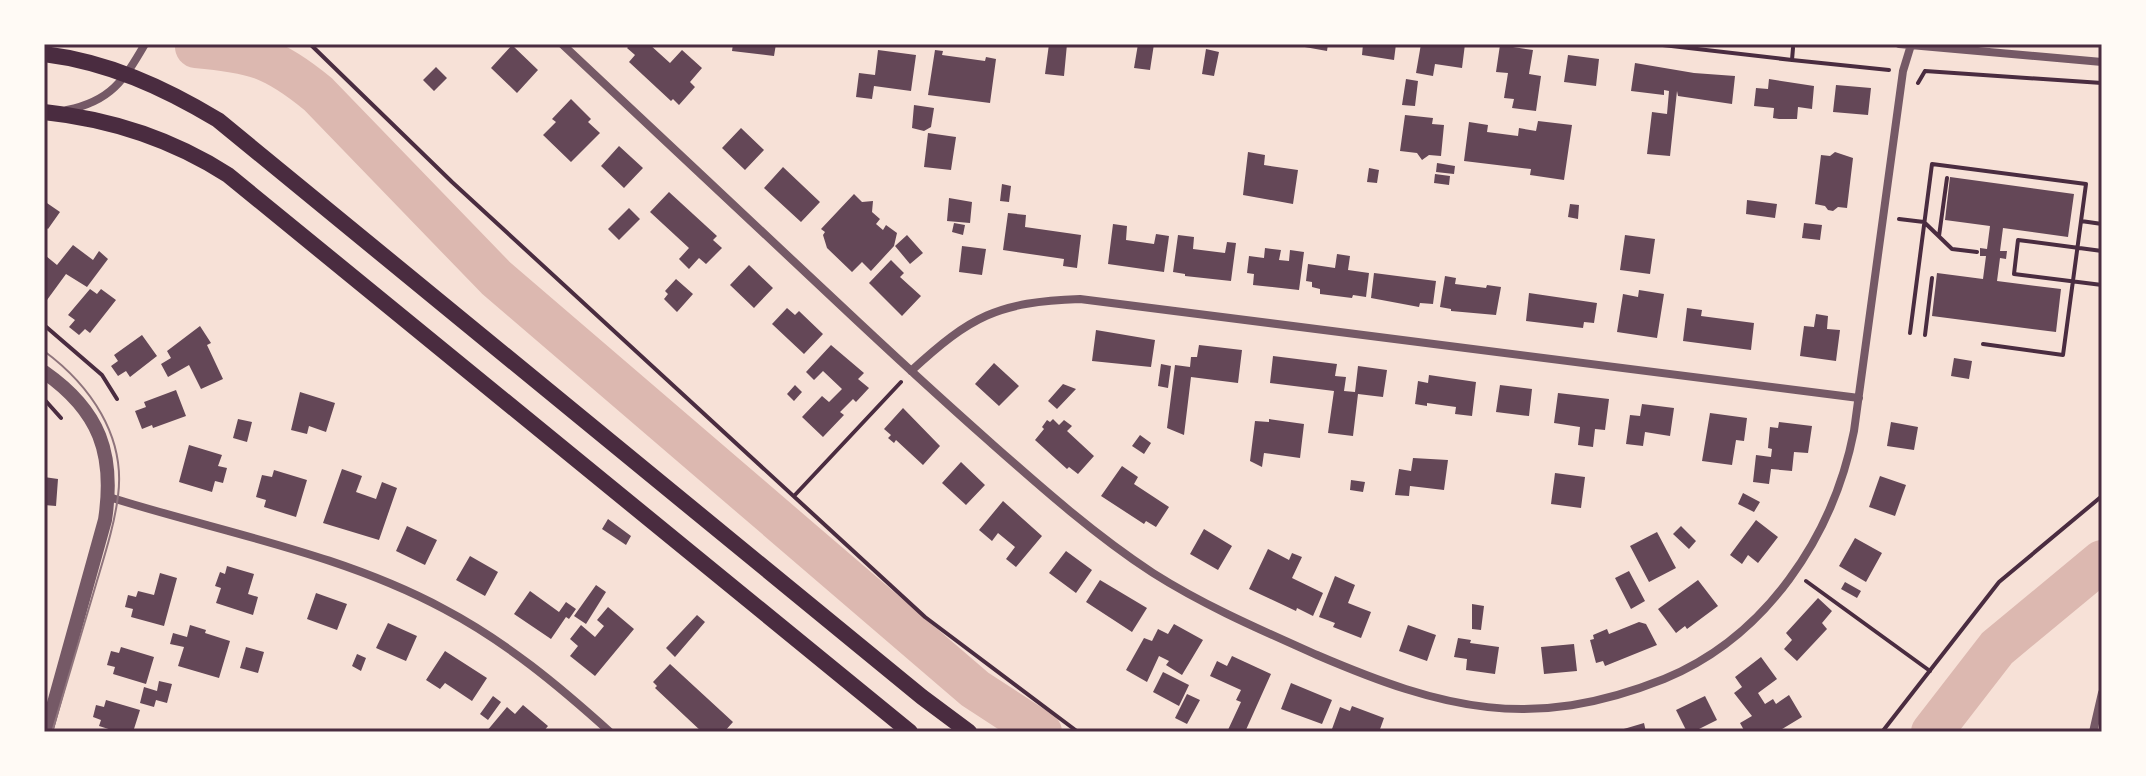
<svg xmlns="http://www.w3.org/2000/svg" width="2146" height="776" viewBox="0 0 2146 776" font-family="'Titillium Web',sans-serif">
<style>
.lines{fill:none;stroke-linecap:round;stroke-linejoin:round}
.river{stroke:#dcb8b0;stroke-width:42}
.building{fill:#644757}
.path{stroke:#4a2c40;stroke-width:4}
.minor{stroke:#755966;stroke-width:8}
.tertiary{stroke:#755966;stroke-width:14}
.secondary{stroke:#4a2c40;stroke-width:16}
.tram{stroke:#8f747c;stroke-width:2}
.neatline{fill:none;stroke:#4a2c40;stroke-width:3}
</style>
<rect width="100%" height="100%" fill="#f7e1d7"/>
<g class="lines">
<!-- river -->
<path class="river" d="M196 47C253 52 273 57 318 94L496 278 975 689 1041 732
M1932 732 1997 648 2102 561"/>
</g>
<!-- building -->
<path class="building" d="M631 44H649L670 63 682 50 702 68 690 82 695 87 679 105 673 99 671 101 629 62 635 55 627 48Z
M733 44H776L774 56 732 51Z
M1049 44H1067L1064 76 1045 74Z
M1138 44H1154L1150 70 1134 68Z
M1288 44H1328L1327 51Z
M1363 44H1396L1394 60 1362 55Z
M1421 44H1465L1462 68 1435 64 1433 76 1416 73Z
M512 45 538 70 517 93 491 68Z
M1500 45 1533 50 1529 74 1541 76 1536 111 1512 108 1514 99 1504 98 1508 73 1496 72Z
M1206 49 1219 52 1214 76 1202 74Z
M878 50 916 55 911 91 874 86 872 99 856 97 859 73 875 75Z
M935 50 943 51 942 55 985 61 986 57 996 59 990 103 928 95Z
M1568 55 1599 59 1596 86 1564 82Z
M1635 63 1694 73 1735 76 1732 104 1678 96 1677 91 1670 156 1647 154 1652 112 1667 114 1669 91 1664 90V95L1631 91Z
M436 67 447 78 434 91 423 80Z
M1406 79 1418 81 1415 106 1402 105Z
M1769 79 1814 86 1812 109 1798 107 1797 119H1779L1773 118 1774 108 1754 106 1756 88 1768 89Z
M1836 85 1871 88 1868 115 1833 112Z
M571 99 591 119 588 122 600 133 571 162 543 135 556 122 552 119Z
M914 105 934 108 931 127 924 131 912 128Z
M1405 115 1433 118 1432 124 1444 125 1441 156 1429 155 1422 160 1417 153 1400 151Z
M1538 121 1572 125 1564 180 1530 175 1531 169 1464 161 1469 122 1488 125 1487 132 1518 136 1519 128 1536 131Z
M741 128 764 150 745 170 722 148Z
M928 133 956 137 951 170 924 167Z
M619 146 643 168 624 188 601 166Z
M1248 152 1265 155 1264 165 1298 170 1293 204 1243 195Z
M1835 152 1853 158 1847 208 1838 207 1833 211 1828 210 1825 206 1815 204 1821 155 1830 156Z
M1437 163 1455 166 1454 174 1436 172Z
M783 167 820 202 801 222 764 188Z
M1369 168 1379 170 1377 183 1367 182Z
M1435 174 1450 176 1449 185 1434 183Z
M1950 177 2074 194 2068 237 2003 228 2000 251H2007L2006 259 2000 258 1997 281 2061 289 2056 332 1932 316 1937 273 1983 279 1986 256H1980V248L1987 249 1990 226 1945 220Z
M1002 184 1011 186 1009 202 1000 201Z
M669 192 717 236 713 240 722 248 706 264 699 258 689 269 679 259 689 248 650 212Z
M854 194 862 202 873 201 872 212 880 219 876 224 883 230 886 225 897 233 894 246 871 271 862 262 852 272 827 248 823 235 825 232 821 229Z
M949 198 972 202 970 223 947 221Z
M1747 200 1777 204 1775 218 1746 214Z
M44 201 60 212 48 229 44 226Z
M1570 204 1579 205 1578 219 1568 217Z
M629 208 640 219 619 240 608 229Z
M1008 213 1026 215 1025 227 1081 235 1077 268 1063 266 1064 259 1003 250Z
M954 223 965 225 963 235 952 232Z
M1804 223 1822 225 1820 240 1802 238Z
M1113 224 1127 226 1126 240 1154 244 1156 234 1169 236 1164 272 1108 264Z
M907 235 923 253 910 264 895 246Z
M1178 235 1194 237 1193 249 1225 253 1227 242 1236 243 1231 281 1185 276V274L1173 272Z
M1625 235 1655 239 1650 274 1620 270Z
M73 245 93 260 99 251 108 259 87 287 66 274 47 300 44 298V259L46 256 57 265Z
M962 246 986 249 982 275 959 272Z
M1265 248 1281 250 1279 260 1289 261 1290 250 1304 252 1299 290 1253 285 1254 274 1247 273 1249 256 1264 258Z
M1337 254 1350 256 1348 270 1369 273 1366 297 1353 295 1352 298 1320 294V289L1312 287V282L1306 281 1308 264 1335 268Z
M891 260 904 273 900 277 921 296 902 316 869 283Z
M749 265 773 288 754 308 730 285Z
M1374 273 1436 281 1433 304 1420 303 1419 307 1371 298Z
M1445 276 1456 278 1455 284 1486 288 1487 285 1501 287 1496 315 1451 311V309L1440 307Z
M676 279 693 294 677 312 664 299 668 294 665 291Z
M90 289 97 294 101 289 116 300 90 333 85 329 79 335 69 327 75 320 68 315Z
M1639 290 1664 294 1657 338 1617 332 1623 294 1638 297Z
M1529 293 1597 303 1594 323 1584 322 1583 328 1526 321Z
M787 308 795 315 799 311 823 334 804 354 772 324Z
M1687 308 1702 310 1701 316 1754 323 1751 350 1683 341Z
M1816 314 1828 316 1827 329 1840 330 1836 361 1800 356 1804 326 1814 327Z
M200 326 211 343 207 345 223 379 201 389 189 365 168 377 161 364 171 358 167 351Z
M1096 330 1155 340 1151 367 1092 361Z
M142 335 157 356 130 377 126 371 118 376 111 366 118 361 114 355Z
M831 345 864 373 858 379 869 388 856 402 853 399 840 412 844 415 823 437 802 417 822 396 829 402 842 389 823 371 814 380 806 372Z
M1199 345 1242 350 1238 383 1191 377 1184 435 1167 428 1175 365 1190 367 1191 357H1197Z
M1273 356 1337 364 1335 376 1346 377 1344 391 1355 392 1358 366 1387 370 1383 397 1358 394 1353 436 1328 433 1334 391 1270 383Z
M1954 358 1972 361 1969 379 1951 376Z
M994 363 1019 386 999 406 975 384Z
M1161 364 1171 366 1168 388 1158 386Z
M1429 375 1476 382 1472 416 1455 414 1456 407 1427 403V406L1415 404 1418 381 1428 383Z
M1063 384 1076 389 1057 409 1048 401Z
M795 385 802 392 794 401 787 394Z
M1500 385 1532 389 1529 416 1496 412Z
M176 390 186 416 153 428 152 425 142 429 135 411 146 407 144 402Z
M300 392 335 403 326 432 309 426 307 434 291 430Z
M1558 393 1609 399 1605 430 1595 429 1593 447 1578 445 1580 427 1554 423Z
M1642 404 1674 408 1670 436 1645 432 1643 446 1626 444 1630 415 1640 416Z
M903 408 940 446 923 465 896 440 894 443 888 438 891 435 884 429Z
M1710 413 1747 418 1744 441 1736 440 1732 465 1702 461Z
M238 419 252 422 247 442 233 438Z
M1053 419 1059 425 1064 420 1072 426 1067 431 1094 456 1078 474 1069 467 1067 469 1035 440 1044 429 1042 427 1047 420 1050 422Z
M1269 419 1304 424 1300 458 1264 453 1262 467 1250 461 1255 421 1269 422Z
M1779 422 1812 426 1808 453 1794 452 1792 471 1771 469 1769 484 1753 482 1756 455 1771 457 1772 449 1768 448 1770 427 1778 428Z
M1891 422 1918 427 1914 450 1887 446Z
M1140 435 1151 443 1144 454 1132 446Z
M189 445 222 455 218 466 227 468 223 483 215 481 212 492 179 482Z
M1413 458 1448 460 1444 490 1410 486 1409 496 1395 495 1399 469 1411 471Z
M961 462 985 485 966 505 942 483Z
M1122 466 1138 477 1134 484 1169 507 1156 527 1146 521 1144 524 1101 496Z
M342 469 362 476 356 492 376 499 382 482 397 488 379 540 323 523Z
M274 470 307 480 296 517 264 507 266 500 256 497 262 475 272 477Z
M1555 473 1585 477 1581 508 1551 504Z
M1880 476 1906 485 1895 516 1869 507Z
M44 477 58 479 56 506 44 505Z
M1351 480 1365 482 1363 492 1350 490Z
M1743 493 1760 502 1754 512 1738 504Z
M1003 501 1042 536 1016 567 1006 559 1015 547 998 533 992 541 979 530Z
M608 519 631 536 626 545 602 529Z
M1756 520 1778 537 1758 563 1748 555 1742 564 1730 555Z
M407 526 437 540 425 565 396 551Z
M1681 526 1696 541 1689 549 1673 534Z
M1204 529 1232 546 1218 570 1190 554Z
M1657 532 1676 568 1649 582 1630 546Z
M1855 538 1882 553 1866 582 1839 566Z
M1268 549 1289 560 1292 553 1302 557 1292 578 1323 593 1313 616 1297 608 1296 611 1249 589Z
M1066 551 1092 570 1076 593 1049 573Z
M470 556 498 572 485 596 456 580Z
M227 566 254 574 248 594 258 597 253 615 216 603 221 588 215 586 220 572 225 574Z
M1629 571 1645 601 1631 609 1615 578Z
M160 573 177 578 164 626 131 617 133 609 125 607 128 595 136 597 138 591 154 595Z
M1335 576 1355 585 1348 603 1371 612 1361 638 1333 627 1335 623 1319 617Z
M1100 580 1147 608 1132 632 1086 602Z
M1698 580 1718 606 1687 629 1685 626 1676 633 1658 609Z
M1845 582 1861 591 1857 598 1841 589Z
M596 585 606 592 586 624 574 616Z
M530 591 559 612 566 602 576 609 569 619 566 617 551 639 514 614Z
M316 593 347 604 337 630 307 619Z
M1818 598 1832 611 1822 623 1827 629 1797 661 1784 649 1792 640 1786 633Z
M1472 604 1484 606 1481 630 1472 629Z
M608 607 634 629 595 676 570 656 578 646 570 639 581 625 595 637 604 626 597 620Z
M697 615 705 622 675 657 666 648Z
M1639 622 1646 624 1657 645 1605 666 1603 661 1596 663 1590 640 1594 639 1593 635 1607 629 1609 634Z
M388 623 417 636 406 661 376 648Z
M1174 624 1203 640 1182 675 1166 665 1169 661 1159 656 1147 682 1126 670 1144 638 1152 641 1158 629 1168 634Z
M190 625 206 630 205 633 230 641 219 678 178 666 184 647 170 644 173 633 187 637Z
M1408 625 1436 635 1427 661 1399 651Z
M1458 638 1471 640 1470 643 1499 647 1495 674 1466 670 1467 659 1454 657Z
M1574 644 1577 671 1544 674 1541 647Z
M121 647 154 657 146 684 113 674 115 667 107 665 111 651 119 653Z
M246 647 264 652 258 673 240 668Z
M445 651 487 678 472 701 445 683 440 689 426 680Z
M357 654 366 658 361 671 352 666Z
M1232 656 1271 674 1245 732H1227L1241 702 1236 700 1241 690 1210 676 1217 661 1227 666Z
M1761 657 1777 679 1758 693 1765 704 1773 699 1776 704 1789 695 1802 717 1777 732H1745L1740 723 1752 716 1734 693 1742 687 1735 677Z
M670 664 733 722 724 732H702L655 688 657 686 653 682Z
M1163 672 1189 685 1179 706 1153 692Z
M159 681 172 684 167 703 156 700 154 707 140 703 144 687 157 691Z
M1291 683 1332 700 1322 724 1281 709Z
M1187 694 1200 700 1187 724 1175 718Z
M493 696 501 702 488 720 480 714Z
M1705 696 1717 720 1693 732H1687L1676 710Z
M106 700 140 710 133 732H118L99 726 101 720 93 717 96 705 104 707Z
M523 705 548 726 543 732H486L507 707 515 714Z
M1352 706 1384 718 1379 732H1340L1332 729 1340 707 1350 711Z
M1644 723 1646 732H1617V731Z"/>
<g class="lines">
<!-- path -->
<path class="path" d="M310 44 452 182 925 617 1078 732
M1654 44 1792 60
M1793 48 1792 60 1889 70
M1925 71 2102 83
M1918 83 1925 71
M1899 219 1924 222 1952 249 1977 252
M2081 221 2102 224
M1939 236 1947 178
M2102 251 2018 240 2014 274 2102 285
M44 325 102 375 117 399
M1910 333 1932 164 2086 184 2063 355 1983 344
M1925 335 1932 278
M44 399 61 418
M794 496 901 382
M1806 581 1930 671
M1882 732 1999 582 2102 496"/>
<!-- minor -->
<path class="minor" d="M562 44C653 130 745 215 836 301 887 349 938 396 990 442 1042 488 1095 535 1153 573 1205 606 1261 630 1317 655 1443 709 1531 732 1664 679 1766 637 1833 537 1854 431L1903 71 1911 45
M1899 44 2102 62
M67 110C111 101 124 80 145 44
M911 371C971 316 997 302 1080 299L1859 398
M109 497C220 532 340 553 444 609 505 641 559 686 610 732
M2093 732 2102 693"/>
<!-- tertiary -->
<path class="tertiary" d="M44 372C100 411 115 454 105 520L46 732"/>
<!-- secondary -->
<path class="secondary" d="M44 54C108 62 163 87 218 120L922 697 969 732
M44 112C110 119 172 139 228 175L910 732"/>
<!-- tram -->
<path class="tram" d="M44 351C90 385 126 436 118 496 114 528 103 560 94 591 80 638 66 685 52 732"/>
</g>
<!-- border -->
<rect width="2146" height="776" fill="none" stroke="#fffaf5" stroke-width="92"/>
<rect x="46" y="46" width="2054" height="684" class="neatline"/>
</svg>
